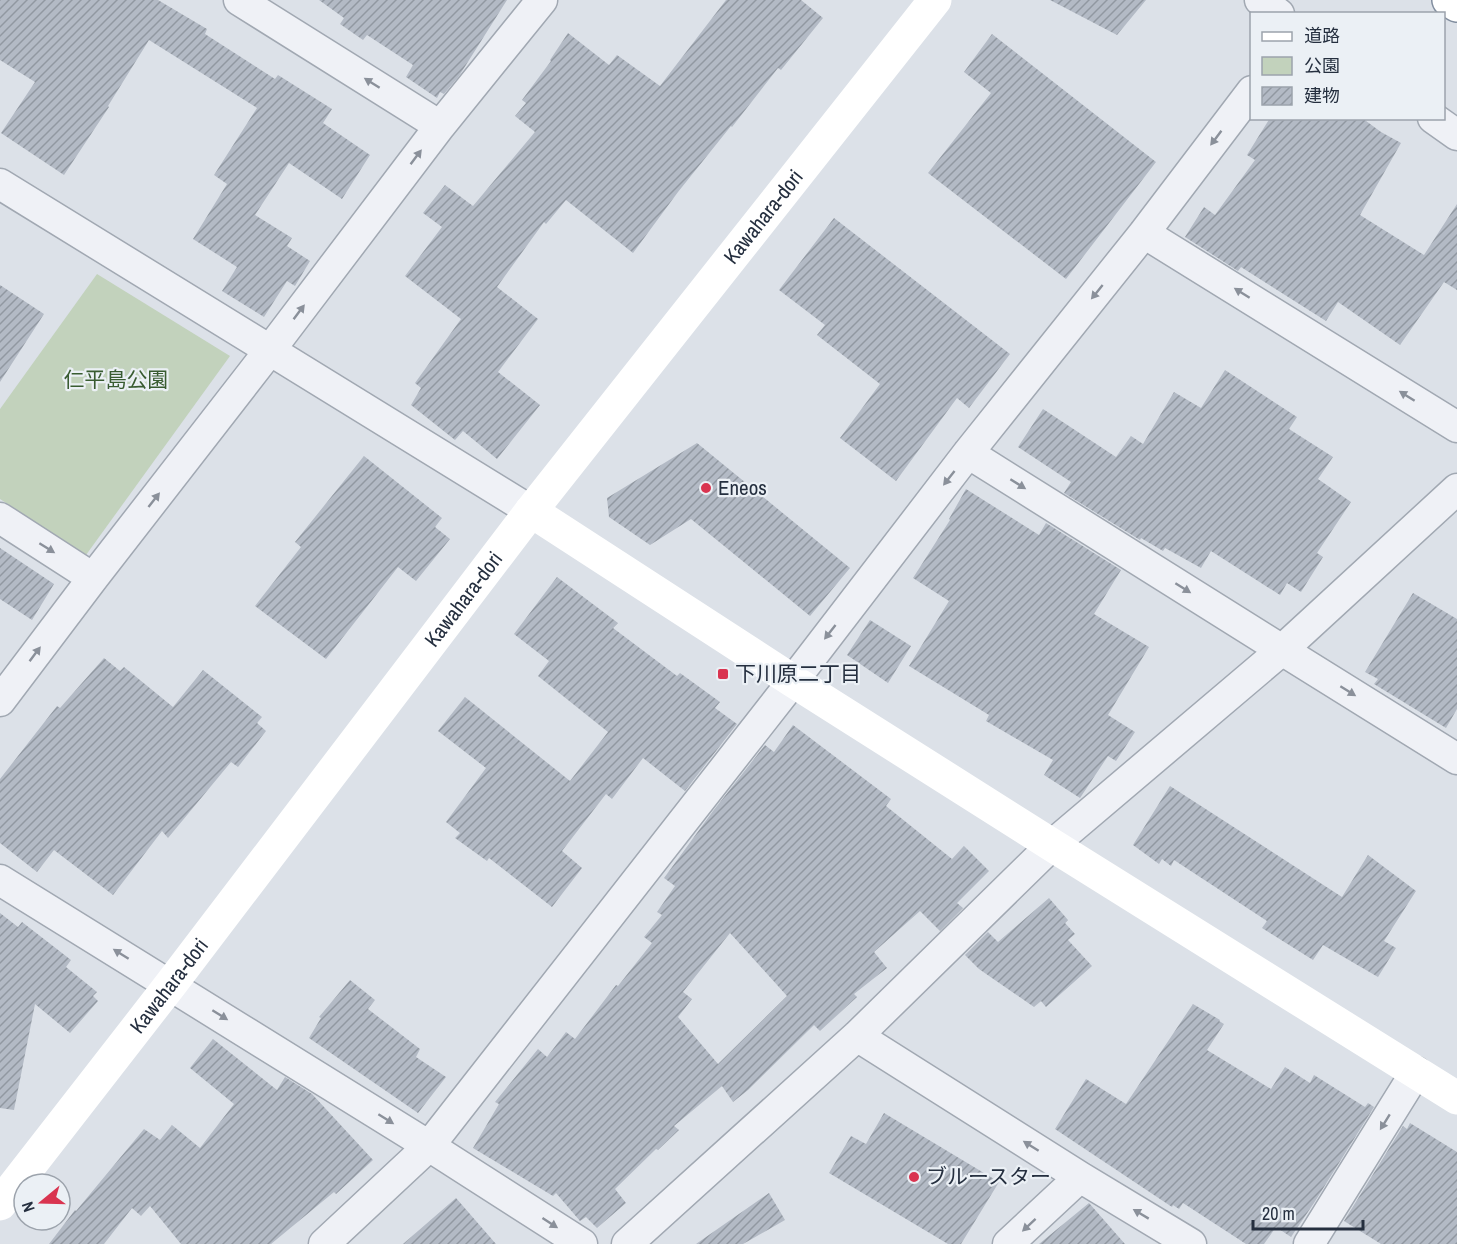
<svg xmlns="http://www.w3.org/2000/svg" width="1457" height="1244" viewBox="0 0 1457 1244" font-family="'Archivo Narrow','Noto Sans JP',sans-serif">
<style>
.park{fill:#c2d2bc}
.building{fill:url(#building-hatch);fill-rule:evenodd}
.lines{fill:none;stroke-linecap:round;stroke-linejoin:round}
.street-casing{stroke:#a1a8b2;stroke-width:33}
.highway-casing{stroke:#828e9f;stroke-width:36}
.street{stroke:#eff1f6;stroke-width:30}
.secondary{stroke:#fff;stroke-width:33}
.highway{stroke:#fff;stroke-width:33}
.oneway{fill:#8a909a}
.poi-dot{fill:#d93450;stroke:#ebf0f5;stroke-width:2}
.labels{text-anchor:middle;stroke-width:4.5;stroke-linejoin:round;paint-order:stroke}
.street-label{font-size:21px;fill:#252f3f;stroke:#ebf0f5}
.park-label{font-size:21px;fill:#395c31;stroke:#ebf0f5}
.poi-label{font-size:21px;fill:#252f3f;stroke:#ebf0f5;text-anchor:start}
</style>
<defs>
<pattern id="building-hatch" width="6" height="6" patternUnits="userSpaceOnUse" patternTransform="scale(1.5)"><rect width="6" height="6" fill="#b3bac5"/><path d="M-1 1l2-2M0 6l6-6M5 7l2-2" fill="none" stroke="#9198a1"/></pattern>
</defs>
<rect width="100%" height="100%" fill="#dce1e8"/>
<!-- park -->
<path class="park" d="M97 274 230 356 86 555 0 499V409Z"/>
<!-- building -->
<path class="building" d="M0 0H158L207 29 205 34 275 79 278 75 332 109 323 123 370 155 342 199 289 163 255 215 292 238 287 246 310 261 295 286 287 281 264 317 222 291 237 267 193 239 227 184 214 175 257 108 149 40 108 106 109 107 64 175 1 133 35 82 0 60Z
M319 0H507L459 76 444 94 440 92 437 98 406 77 413 65 367 35 363 40 340 24 344 18Z
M726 0H801L823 18 781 70 778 68 732 127 731 126 678 192 633 253 566 200 546 224 544 222 497 287 538 319 498 372 540 405 497 459 463 431 455 440 411 405 421 388 415 383 461 319 405 276 442 227 423 213 445 185 473 206 535 132 515 116 526 103 522 100 551 61 550 60 568 33 609 65 617 55 660 86Z
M1050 0H1146L1117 35Z
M992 34 1156 162 1066 279 928 173 991 93 964 72Z
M1270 118H1362L1381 132 1401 143 1360 215 1424 255 1457 204V290L1444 282 1400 345 1338 302 1326 321 1241 267 1238 271 1185 237 1204 207 1215 215 1255 160 1247 155Z
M834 218 1010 354 969 408 957 398 896 481 840 438 880 384 817 335 825 325 779 290Z
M0 285 44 314 0 382Z
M1225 370 1297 417 1289 429 1333 457 1318 479 1351 502 1317 553 1323 557 1301 592 1287 583 1280 595 1211 551 1201 568 1165 548 1163 551 1141 538 1140 540 1064 493 1071 482 1018 447 1043 409 1116 457 1131 436 1143 444 1174 392 1201 408Z
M697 443 850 568 810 616 691 519 650 545 609 517 607 498Z
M364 456 442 518 435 527 450 539 416 581 398 567 326 659 255 606 301 547 295 542Z
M966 489 1039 535 1046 523 1121 570 1094 614 1149 647 1108 715 1135 732 1116 761 1108 756 1080 798 1044 775 1053 760 986 721 989 715 909 666 949 601 913 578 950 520 949 519Z
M0 548 54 584 32 620 0 599Z
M557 577 618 623 613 628 677 676 680 673 720 702 715 708 737 724 685 791 643 758 612 799 606 794 562 851 582 868 552 907 489 858 487 861 455 838 460 833 446 822 486 768 438 731 465 697 570 781 608 732 538 676 549 661 514 634Z
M1413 593 1457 619V709L1446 728 1374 684 1378 679 1365 672Z
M870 620 911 646 888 683 847 655Z
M104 658 120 671 124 667 173 707 203 670 262 717 257 723 266 731 238 767 231 762 168 838 162 831 113 895 54 850 37 872 0 843V779L57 706 60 708Z
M793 725 891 799 886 806 952 859 964 846 989 871 957 903 963 908 940 931 920 911 874 952 887 968 854 994 857 997 820 1031 814 1025 748 1090 733 1102 722 1086 674 1126 679 1130 658 1150 656 1149 615 1189 626 1203 597 1228 586 1217 580 1221 556 1193 553 1196 473 1148 499 1104 495 1102 538 1049 547 1057 566 1032 575 1039 616 985 618 986 652 943 644 937 662 915 657 912 675 886 664 878 713 811 765 745 774 752ZM730 933 787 996 718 1064 678 1017 692 999 683 992Z
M1170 786 1342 897 1368 855 1416 891 1384 941 1396 948 1378 977 1323 945 1313 960 1262 928 1267 921 1174 860 1171 866 1162 859 1159 864 1133 845Z
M1049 898 1068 920 1065 923 1075 934 1068 940 1092 966 1046 1007 1041 1001 1034 1007 979 969 965 955 988 932 998 942Z
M0 913 18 927 22 922 71 960 66 967 97 992 93 996 98 1001 70 1033 35 1004 14 1110 0 1108Z
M350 980 375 1000 368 1009 420 1049 416 1057 446 1077 418 1113 309 1038 321 1018 319 1017Z
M1193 1004 1220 1020 1219 1021 1224 1024 1207 1050 1271 1089 1285 1067 1310 1083 1314 1075 1365 1107 1368 1103 1374 1107 1314 1203 1291 1237 1276 1227 1264 1244H1246L1183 1203 1179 1209 1173 1205 1172 1207 1055 1129 1086 1079 1126 1104Z
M213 1039 277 1090 285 1077 312 1094 373 1160 336 1194 334 1192 271 1244H181L150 1206 141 1216 132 1208 104 1244H49L75 1210 76 1211 144 1129 160 1140 172 1125 200 1148 234 1104 190 1068Z
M884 1113 999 1182 961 1244H948L829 1173 851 1136 866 1144Z
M1410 1123 1457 1152V1244H1381L1344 1221 1403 1126 1407 1129Z
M769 1193 785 1220 743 1244H696Z
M456 1198 496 1244H403Z
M1089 1203 1125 1244H1039Z"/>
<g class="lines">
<!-- street casing -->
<g class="street-casing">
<path id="street" d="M239 0 440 126
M1260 0 1279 14
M1433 118 1457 135
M0 184 531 511
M1144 233 1457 427
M968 453 1282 650 1457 759
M0 518 93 578
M0 701 93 578 270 350 440 126 542 0
M0 880 429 1146 582 1244
M857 1036 1080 1177 1191 1244
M324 1244 429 1146 793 681 968 453 1144 233 1252 91
M627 1244 857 1036 1052 845 1282 650 1457 489
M1008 1244 1080 1177
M1309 1244 1416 1072"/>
</g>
<!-- highway casing -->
<g class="highway-casing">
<path id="highway" d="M1449 0 1457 5"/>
</g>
<!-- street -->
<use href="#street" class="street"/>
<!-- secondary -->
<g class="secondary">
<path d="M531 511 793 681 1052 845 1457 1098"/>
<path id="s1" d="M0 1204 171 984 531 511 935 0"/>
</g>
<!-- highway -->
<use href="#highway" class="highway"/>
</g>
<!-- one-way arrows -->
<defs><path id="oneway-solid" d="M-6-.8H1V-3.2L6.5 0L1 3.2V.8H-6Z" transform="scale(1.5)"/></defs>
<g class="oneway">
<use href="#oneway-solid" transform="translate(372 83) rotate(-148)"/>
<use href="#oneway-solid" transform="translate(1216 138) rotate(127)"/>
<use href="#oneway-solid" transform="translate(416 157) rotate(-53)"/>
<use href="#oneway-solid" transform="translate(1097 292) rotate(129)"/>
<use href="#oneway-solid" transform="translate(1242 293) rotate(-148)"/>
<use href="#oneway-solid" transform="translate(299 312) rotate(-53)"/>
<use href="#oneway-solid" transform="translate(1407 396) rotate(-148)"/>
<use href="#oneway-solid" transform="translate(949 478) rotate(128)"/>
<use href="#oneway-solid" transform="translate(1018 484) rotate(32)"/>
<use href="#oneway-solid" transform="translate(154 500) rotate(-52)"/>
<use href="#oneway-solid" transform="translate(47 548) rotate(32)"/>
<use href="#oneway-solid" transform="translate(1183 588) rotate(32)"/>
<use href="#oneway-solid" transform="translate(830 632) rotate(128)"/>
<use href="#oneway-solid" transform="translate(35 654) rotate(-53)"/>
<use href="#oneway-solid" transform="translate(1348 691) rotate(32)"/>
<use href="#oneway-solid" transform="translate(121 954) rotate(-148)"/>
<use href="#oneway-solid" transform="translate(220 1015) rotate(32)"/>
<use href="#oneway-solid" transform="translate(386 1119) rotate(32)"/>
<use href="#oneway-solid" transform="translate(1385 1122) rotate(122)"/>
<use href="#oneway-solid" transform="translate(1031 1146) rotate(-148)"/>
<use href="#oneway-solid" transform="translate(1141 1214) rotate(-149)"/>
<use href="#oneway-solid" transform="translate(550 1223) rotate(33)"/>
<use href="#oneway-solid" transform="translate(1029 1225) rotate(137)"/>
</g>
<!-- markers -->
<g class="poi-dot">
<circle cx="706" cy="488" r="6"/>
<rect x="717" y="668" width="12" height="12" rx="3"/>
<circle cx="914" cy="1177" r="6"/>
</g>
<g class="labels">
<!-- street labels -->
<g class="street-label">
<text dy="7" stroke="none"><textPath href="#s1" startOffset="1248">Kawahara-dori</textPath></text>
<text dy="7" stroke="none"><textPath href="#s1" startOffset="762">Kawahara-dori</textPath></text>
<text dy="7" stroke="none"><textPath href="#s1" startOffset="276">Kawahara-dori</textPath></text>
</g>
<!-- park labels -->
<g class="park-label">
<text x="116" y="387">仁平島公園</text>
</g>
<!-- poi labels -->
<g class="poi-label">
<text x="718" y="495">Eneos</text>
<text x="735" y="681">下川原二丁目</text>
<text x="926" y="1184">ブルースター</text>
</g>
</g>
<!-- legend -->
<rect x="1250" y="12" width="195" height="108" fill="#ebf0f5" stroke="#9ca3ac" stroke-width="1.5"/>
<rect x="1262" y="32" width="30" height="9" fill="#ffffff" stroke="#9ca3ac" stroke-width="1.5"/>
<text x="1304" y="42" font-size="18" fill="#252f3f">道路</text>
<rect x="1262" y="57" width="30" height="18" fill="#c2d2bc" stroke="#9ca3ac" stroke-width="1.5"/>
<text x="1304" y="72" font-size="18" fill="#252f3f">公園</text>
<rect x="1262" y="87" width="30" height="18" fill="url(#building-hatch)" stroke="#9ca3ac" stroke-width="1.5"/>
<text x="1304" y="102" font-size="18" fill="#252f3f">建物</text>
<!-- north arrow -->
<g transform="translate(42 1202) rotate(251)"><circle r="28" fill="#ebf0f5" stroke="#9ca3ac" stroke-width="1.5"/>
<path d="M0-4.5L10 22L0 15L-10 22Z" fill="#d93450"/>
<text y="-9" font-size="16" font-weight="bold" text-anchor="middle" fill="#252f3f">N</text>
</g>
<!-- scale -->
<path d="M1253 1220v9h110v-9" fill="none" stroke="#252f3f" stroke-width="3"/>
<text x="1262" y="1220" font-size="18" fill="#252f3f" stroke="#ebf0f5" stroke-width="4.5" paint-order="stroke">20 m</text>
</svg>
